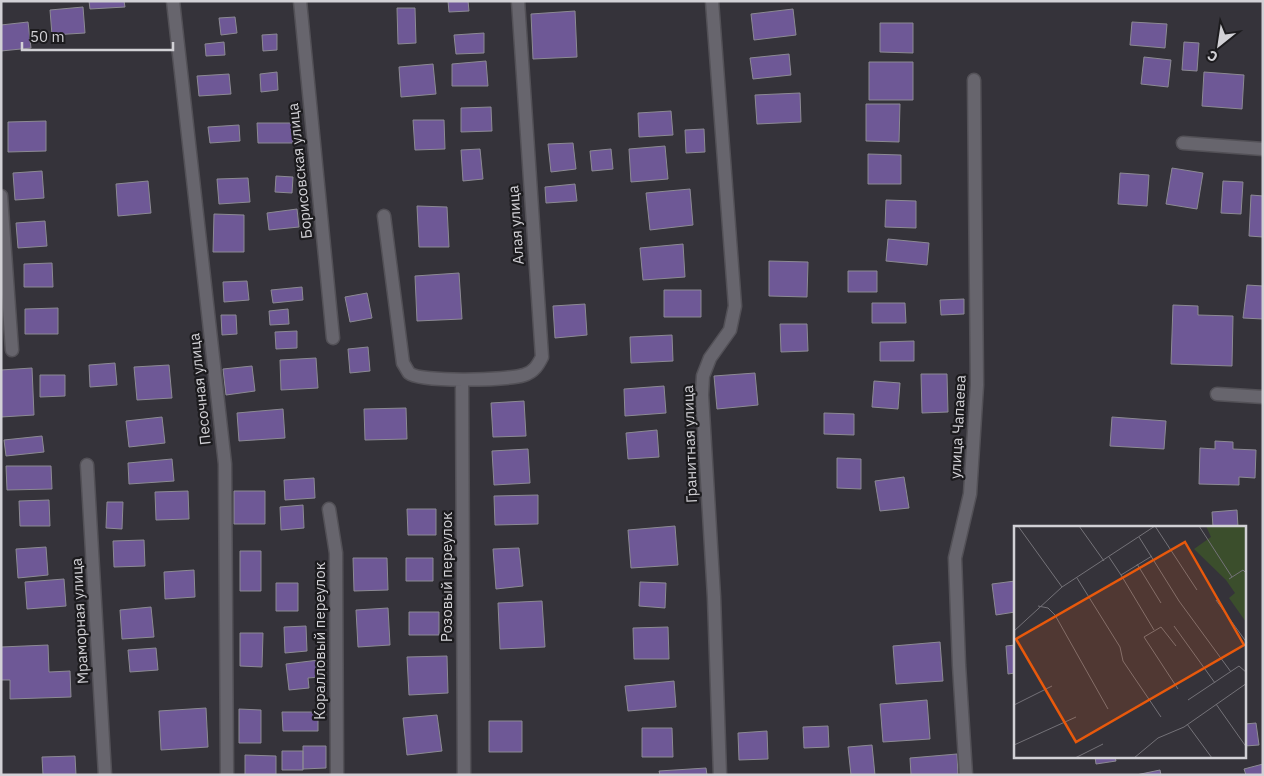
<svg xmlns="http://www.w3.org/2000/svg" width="1264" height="776" viewBox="0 0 1264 776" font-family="'IBM Plex Sans',sans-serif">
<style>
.building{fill:#6e5896;stroke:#8c8a93}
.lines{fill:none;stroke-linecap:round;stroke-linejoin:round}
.minor-casing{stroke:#535157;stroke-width:15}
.minor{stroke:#67656d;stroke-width:12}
.labels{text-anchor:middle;stroke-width:4.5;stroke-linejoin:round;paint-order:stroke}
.street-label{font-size:15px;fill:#d2d1d6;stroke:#1c1b1e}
.inset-road{fill:none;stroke:#747278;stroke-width:1}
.view{fill:#e8590c;fill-opacity:0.15;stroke:#e8590c;stroke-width:2.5}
.inset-edge{fill:none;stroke:#d2d1d6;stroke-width:2.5}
</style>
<rect width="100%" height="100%" fill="#35333a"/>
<!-- building -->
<path class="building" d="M89 1H124L125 7 90 9Z
M448 1H468L469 11 449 12Z
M83 7 85 33 52 35 50 10Z
M397 8H415L416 43 398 44Z
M793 9 796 35 754 40 751 14Z
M575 11 577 57 533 59 531 14Z
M235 17 237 33 221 35 219 18Z
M28 22 31 48 1 51V25Z
M1132 22 1167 24 1165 48 1130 45Z
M880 23H913V53L880 52Z
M484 33V53L456 54 454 35Z
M277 34V50L263 51 262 35Z
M224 42 225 55 206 56 205 44Z
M1184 42 1199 43 1197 71 1182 70Z
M789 54 791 75 753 79 750 58Z
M1144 57 1171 60 1168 87 1141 84Z
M486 61 488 86H452V64Z
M869 62H913V100H869Z
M433 64 436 94 401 97 399 67Z
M277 72 278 90 261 92 260 74Z
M1204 72 1244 75 1242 109 1202 106Z
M229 74 231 94 199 96 197 76Z
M800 93 801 122 757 124 755 95Z
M866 104H900L899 142 866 141Z
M491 107 492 131 461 132V108Z
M671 111 673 135 639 137 638 113Z
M413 120H444L445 149 415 150Z
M46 121V151L8 152V122Z
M257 123H293V143H258Z
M239 125 240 141 210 143 208 127Z
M704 129 705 152 686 153 685 130Z
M573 143 576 169 551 172 548 144Z
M665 146 668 179 631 182 629 149Z
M480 149 483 179 463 181 461 150Z
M611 149 613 169 592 171 590 151Z
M868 154 901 155V184H868Z
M1172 168 1203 173 1197 209 1166 204Z
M42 171 44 198 15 200 13 173Z
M1120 173 1149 175 1147 206 1118 204Z
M276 176 293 177 292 193 275 192Z
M248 178 250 202 219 204 217 179Z
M148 181 151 213 118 216 116 184Z
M1223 181 1243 182 1241 214 1221 213Z
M575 184 577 201 546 203 545 187Z
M690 189 693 225 650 230 646 193Z
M1251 195 1263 196V237L1249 236Z
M886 200 916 201V228L885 227Z
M417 206 447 207 449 247H419Z
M297 209 299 227 269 230 267 213Z
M214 214 244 215V252H213Z
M45 221 47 246 18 248 16 223Z
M888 239 929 243 927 265 886 261Z
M683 244 685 277 643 280 640 248Z
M769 261 808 262 807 297 769 296Z
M52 263 53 287H24V264Z
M848 271H877V292H848Z
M459 273 462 319 417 321 415 276Z
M247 281 249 300 224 302 223 282Z
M1247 285 1263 286V319L1243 318Z
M302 287 303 300 273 303 271 290Z
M664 290H701V317H664Z
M367 293 372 318 350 322 345 297Z
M964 299V314L941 315 940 300Z
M872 303H905L906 323H872Z
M585 304 587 335 555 338 553 306Z
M1173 305 1198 306V315L1233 316 1232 366 1171 364Z
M58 308V334H25V309Z
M288 309 289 324 270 325 269 311Z
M221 315H236L237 334 222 335Z
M780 324H807L808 351 781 352Z
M297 331V348L276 349 275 332Z
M672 335 673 361 631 363 630 337Z
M914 341V361H880V342Z
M368 347 370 371 350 373 348 349Z
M316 358 318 388 281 390 280 360Z
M115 363 117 385 90 387 89 365Z
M169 365 172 398 137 400 134 367Z
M252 366 255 391 226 395 223 369Z
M32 368 34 415 1 417V370Z
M755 373 758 405 717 409 714 376Z
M921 374H947L948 412 922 413Z
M40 375H65V396L40 397Z
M874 381 900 383 898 409 872 407Z
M664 386 666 413 625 416 624 389Z
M524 401 526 436 493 437 491 403Z
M406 408 407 439 365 440 364 409Z
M283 409 285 438 239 441 237 413Z
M824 413 854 414V435L824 434Z
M162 417 165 443 129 447 126 421Z
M1112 417 1166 421 1164 449 1110 446Z
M657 430 659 457 628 459 626 433Z
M42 436 44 452 6 456 4 440Z
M1215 441 1233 442V449L1256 450 1255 478 1239 477V485L1199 484 1200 448 1215 449Z
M528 449 530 483 494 485 492 451Z
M837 458 861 459V489L837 488Z
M172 459 174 481 129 484 128 463Z
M6 466H51L52 489 7 490Z
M904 477 909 508 880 511 875 481Z
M314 478 315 498 285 500 284 480Z
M188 491 189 519 156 520 155 492Z
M234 491H265V524H234Z
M538 495V524L495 525 494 496Z
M49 500 50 526H20L19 501Z
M107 502H123L122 529 106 528Z
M303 505 304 528 281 530 280 507Z
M407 509H436V535H408Z
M1237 510 1238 527H1213L1212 512Z
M675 526 678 565 631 568 628 530Z
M144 540 145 566 114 567 113 541Z
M46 547 48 575 18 578 16 549Z
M519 548 523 586 496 589 493 549Z
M240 551H261V591H240Z
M353 558H387L388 590 354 591Z
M406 558H433V581H406Z
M194 570 195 597 165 599 164 572Z
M64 579 66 606 27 609 25 582Z
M1015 581V612L996 615 992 584Z
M640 582 666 583 665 608 639 606Z
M276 583H298V611H276Z
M542 601 545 647 500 649 498 603Z
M151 607 154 637 122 639 120 610Z
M388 608 390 645 358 647 356 610Z
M409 612H439V635H409Z
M306 626 307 651 285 653 284 627Z
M668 627 669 659H634L633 628Z
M240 633H263L262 667 240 666Z
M940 642 943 681 896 684 893 646Z
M48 645 49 672 70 671 71 697 10 699V680H1V647Z
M1015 645V673L1008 674 1006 646Z
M156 648 158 670 130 672 128 650Z
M447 656 448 693 409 695 407 657Z
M319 660 321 677 308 678 309 688 289 690 286 664Z
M674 681 676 707 628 711 625 686Z
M927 700 930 739 883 742 880 704Z
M206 708 208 747 161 750 159 711Z
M239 709 261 710V743H239Z
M282 712H318V731H283Z
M437 715 442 751 407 755 403 718Z
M489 721H522V752H489Z
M1256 723 1259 745 1245 746V724Z
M828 726 829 747 804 748 803 727Z
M642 728H672L673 757H642Z
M767 731 768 759 739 760 738 733Z
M872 745 875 775H851L848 747Z
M303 746H326V768L303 769Z
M282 751H303V770H282Z
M957 754 958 775H911L910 758Z
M245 755 276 756V775H245Z
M75 756 76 775H43L42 757Z
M1095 757H1115L1116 761 1096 764Z
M1263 764V775H1246L1244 769Z
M706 768 707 775H660L659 771Z
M1160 770 1161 775H1136Z"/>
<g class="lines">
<!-- minor casing -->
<g class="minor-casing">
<path id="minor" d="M173 1 225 464 227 775
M300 1 333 338
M712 1 735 306 730 330 710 358 703 376 702 395 714 597 720 775
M1183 143 1263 149
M1 196 12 350
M384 216 403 363C405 366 407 370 409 373 421 383 508 380 524 375 534 372 538 365 542 357L518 1
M462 380 464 775
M1217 394 1263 397
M87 465 105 775
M329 509 336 553 337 775
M966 775 959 665 955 558 970 494 977 385 974 80"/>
</g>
<!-- minor -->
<use href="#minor" class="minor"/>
</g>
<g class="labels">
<!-- street labels -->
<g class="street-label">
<text transform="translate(300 171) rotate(-96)" y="5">Борисовская улица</text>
<text transform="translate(516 225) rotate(-94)" y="5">Алая улица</text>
<text transform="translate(200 389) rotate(-96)" y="5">Песочная улица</text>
<text transform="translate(958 427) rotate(-87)" y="5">улица Чапаева</text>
<text transform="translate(690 444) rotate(-92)" y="5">Гранитная улица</text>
<text transform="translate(447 577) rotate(-90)" y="5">Розовый переулок</text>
<text transform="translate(80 621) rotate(-93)" y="5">Мраморная улица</text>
<text transform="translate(320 641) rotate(-90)" y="5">Коралловый переулок</text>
</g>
</g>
<!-- overview -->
<g transform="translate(1014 526)">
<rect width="232" height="232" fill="#35333a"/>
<path d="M192 0H232V96L215 72 221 67 212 54 180 23 197 11Z" fill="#3b4e2c"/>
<path class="inset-road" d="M4 0 48 61M65 0 90 35M141 0 183 64M185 0 218 51M125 11 165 75 217 146M95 31 107 49 138 30M123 38 147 77M107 49 140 104M63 52 106 121 109 135 147 191M215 53 229 44 233 48M202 74 233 117M24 80 34 82 41 89 94 183M160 100 201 157M0 105 48 61 141 0M162 120 147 101 130 111 164 163M174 174 225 140 233 147M202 178 233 222M0 179 38 160M173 198 198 232M0 219 62 191M61 232 89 218M120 232 144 212 170 201 233 157"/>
<path class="view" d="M171 16 230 119 62 216 2 113Z"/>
<rect width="232" height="232" class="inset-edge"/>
</g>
<!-- border -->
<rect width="1264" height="776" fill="none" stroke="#d2d1d6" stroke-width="5"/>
<!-- north arrow -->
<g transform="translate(1219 45) rotate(210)" stroke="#1c1b1e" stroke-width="4" paint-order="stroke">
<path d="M0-4L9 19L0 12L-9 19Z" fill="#d2d1d6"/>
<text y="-8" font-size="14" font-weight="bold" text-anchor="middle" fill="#d2d1d6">С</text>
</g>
<!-- scale -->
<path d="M22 42v8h151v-8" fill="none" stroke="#d2d1d6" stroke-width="2.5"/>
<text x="30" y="42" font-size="15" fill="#d2d1d6" stroke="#1c1b1e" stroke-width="4" paint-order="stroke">50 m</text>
</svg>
